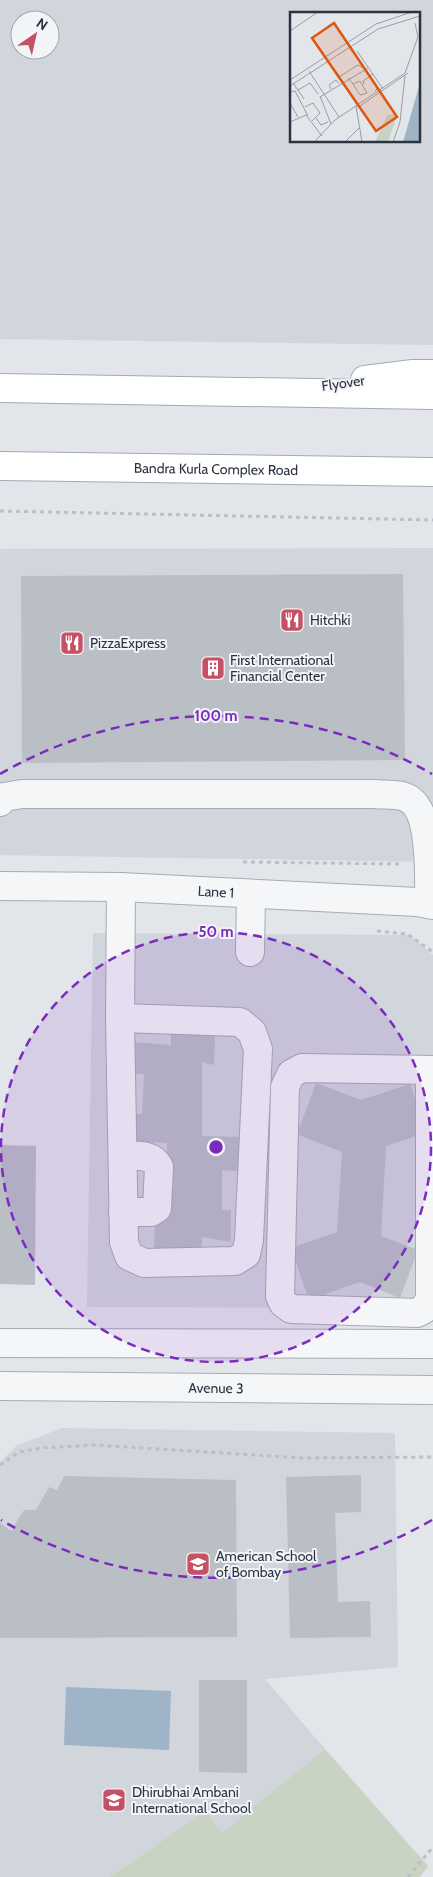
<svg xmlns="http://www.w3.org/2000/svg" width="433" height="1877" viewBox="0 0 433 1877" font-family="Cabin,sans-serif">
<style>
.built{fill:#d1d5dc;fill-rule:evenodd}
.green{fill:#c8d3c4}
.water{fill:#a0b4c7}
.building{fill:#babfc6}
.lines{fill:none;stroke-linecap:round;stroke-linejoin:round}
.minor-casing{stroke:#a7acb4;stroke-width:30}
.major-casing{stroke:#a2aab5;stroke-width:30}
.path{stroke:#bcbfc5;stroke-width:3;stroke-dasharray:4 4;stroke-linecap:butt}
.minor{stroke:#f5f6f8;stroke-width:28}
.major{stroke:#fff;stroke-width:28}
.ring{fill:none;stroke:#7b2cbf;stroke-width:2.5;stroke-dasharray:9 6}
.labels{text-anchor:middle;stroke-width:4;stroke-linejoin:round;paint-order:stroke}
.street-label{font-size:14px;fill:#2b3341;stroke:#f2f4f7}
.poi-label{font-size:14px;fill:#2b3341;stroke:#f2f4f7;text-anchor:start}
.inset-road{fill:none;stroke:#999ea6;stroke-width:1}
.view{fill:#df570f;fill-opacity:0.15;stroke:#df570f;stroke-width:2.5}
.inset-edge{fill:none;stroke:#2b3341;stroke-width:2.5}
.centre{fill:#7b2cbf;stroke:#f2f4f7;stroke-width:2.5}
.ring-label{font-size:15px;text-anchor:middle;font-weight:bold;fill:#7b2cbf;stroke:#f2f4f7;stroke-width:4;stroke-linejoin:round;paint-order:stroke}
</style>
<rect width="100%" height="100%" fill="#e2e5ea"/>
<!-- built -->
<path class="built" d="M0 0H433V345L0 339ZM292 14H419V141H292ZM20 20H50V50H20Z
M433 548V862L0 855V549Z
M93 933 410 935 433 955V1308L87 1307Z
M62 1428 395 1433 398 1667 265 1679 325 1749 222 1832 260 1877H0V1462L16 1446Z"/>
<!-- green -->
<path class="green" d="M325 1749 428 1866 420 1877H110L205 1812 222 1832Z"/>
<!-- water -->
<path class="water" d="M66 1687 171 1691 169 1750 64 1745Z"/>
<!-- building -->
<path class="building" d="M403 574 405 760 22 763 21 576Z
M171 1029 215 1032 214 1065 202 1062V1136L240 1137 238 1171 222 1170V1210H231V1242L202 1237 201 1258 154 1256 155 1217H164L167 1143 131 1142V1114H142L144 1074H133L134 1042 171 1045Z
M316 1083 361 1100 410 1084 426 1133 386 1146 381 1236 418 1250 400 1298 360 1282 309 1300 291 1248 337 1232 342 1152 297 1134Z
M0 1145 36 1146 35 1285 0 1284Z
M361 1475V1512L335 1513 338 1602 370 1601 371 1637 290 1638 286 1477Z
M64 1476 236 1480 237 1637 0 1638V1523L11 1531 24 1510H36L49 1487 57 1490Z
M199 1680H247V1773L199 1772Z"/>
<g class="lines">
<!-- minor casing -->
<g class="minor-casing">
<g id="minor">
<path d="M0 802 4 797 22 794H375C384 795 397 794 405 797 433 807 429 878 429 904"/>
<path id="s1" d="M0 886 121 887 417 902 433 905"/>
<path d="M250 952 251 894"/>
<path d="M120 1018 240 1022 252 1032 258 1049 249 1240 246 1254 235 1261 144 1263 129 1256 124 1242 120 1018 121 887"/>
<path d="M430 1070V1299L423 1310 417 1313 291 1309 283 1303 280 1296 285 1087 291 1074 302 1068 433 1070"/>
<path d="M123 1156C136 1156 152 1153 159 1167L157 1208 151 1212H123"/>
<path d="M0 1343 433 1344"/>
<path id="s2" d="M0 1386 433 1390"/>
</g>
</g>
<!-- major casing -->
<g class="major-casing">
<g id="major">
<path d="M365 380 413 374H433"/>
<path d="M0 388 433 395"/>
<path id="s3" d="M0 466 433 472"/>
</g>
</g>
<!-- path -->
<path class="path" d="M0 511 433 520
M243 862 402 864
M377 931 407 934 433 952
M0 1465 19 1452 41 1448 94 1445 302 1458 433 1457
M408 1877 433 1847"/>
<!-- minor -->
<use href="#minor" class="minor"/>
<!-- major -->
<use href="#major" class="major"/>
</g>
<!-- distance rings -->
<circle cx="216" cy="1147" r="215" fill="#7b2cbf" fill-opacity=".12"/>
<g class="ring">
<circle cx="216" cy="1147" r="215"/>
<path d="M432 1520A431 431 0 0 1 1 1520M0 774A431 431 0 0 1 432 774"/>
</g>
<!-- icons -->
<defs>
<g id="restaurant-square" transform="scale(1.25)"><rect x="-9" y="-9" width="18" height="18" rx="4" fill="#c65064" stroke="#f2f4f7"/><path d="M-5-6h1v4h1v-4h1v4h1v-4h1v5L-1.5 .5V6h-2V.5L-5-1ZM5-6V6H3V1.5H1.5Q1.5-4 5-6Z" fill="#fff"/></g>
<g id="building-square" transform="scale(1.25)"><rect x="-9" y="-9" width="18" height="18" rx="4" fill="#c65064" stroke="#f2f4f7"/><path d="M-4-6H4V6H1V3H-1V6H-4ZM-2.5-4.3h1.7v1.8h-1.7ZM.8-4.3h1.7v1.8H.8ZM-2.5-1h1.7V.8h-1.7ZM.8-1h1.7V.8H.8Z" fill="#fff"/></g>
<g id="school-square" transform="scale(1.25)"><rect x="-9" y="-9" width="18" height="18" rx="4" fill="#c65064" stroke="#f2f4f7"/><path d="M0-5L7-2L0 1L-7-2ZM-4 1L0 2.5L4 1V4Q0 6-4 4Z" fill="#fff"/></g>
</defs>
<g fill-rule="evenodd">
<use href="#restaurant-square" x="292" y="620"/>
<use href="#restaurant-square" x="72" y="643"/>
<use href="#building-square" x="213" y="668"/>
<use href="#school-square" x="198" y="1564"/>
<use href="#school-square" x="114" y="1800"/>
</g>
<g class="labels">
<!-- street labels -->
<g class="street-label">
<text transform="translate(343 383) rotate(-8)" y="5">Flyover</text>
<text dy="5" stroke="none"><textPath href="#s3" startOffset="216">Bandra Kurla Complex Road</textPath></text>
<text dy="5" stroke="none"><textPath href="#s1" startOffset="216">Lane 1</textPath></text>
<text dy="5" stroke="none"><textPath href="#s2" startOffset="216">Avenue 3</textPath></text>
</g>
<!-- poi labels -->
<g class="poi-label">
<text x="310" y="625">Hitchki</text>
<text x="90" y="648">PizzaExpress</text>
<text x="230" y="665">First International<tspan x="230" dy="16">Financial Center</tspan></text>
<text x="216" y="1561">American School<tspan x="216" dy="16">of Bombay</tspan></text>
<text x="132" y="1797">Dhirubhai Ambani<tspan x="132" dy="16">International School</tspan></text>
</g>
</g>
<!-- overview -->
<g transform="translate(290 12)">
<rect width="130" height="130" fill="#e2e5ea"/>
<path d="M98 102 107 104 98 130H85Z" fill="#c8d3c4"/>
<path d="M130 71V130H113Z" fill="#a0b4c7"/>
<path class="inset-road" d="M0 19 28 0M67 39 93 77M19 59 49 105M80 65 88 76 85 79M58 66 63 72 70 83 77 81 70 69 63 72M0 68 86 12 122 0M52 70 49 65 68 53 74 56M3 71 14 87M74 72 73 69 83 62M0 74 88 17 130 4M41 77 39 73 46 68 49 72M8 78 20 71 28 82M0 80 5 79 18 104M30 84 41 112M30 85 78 56M0 91 8 105M66 94 72 130M70 94 118 61M15 95 23 91 30 101 22 109M26 106 31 113 38 110M0 110 16 103 32 124M24 130 45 108 115 61 128 25 125 11M55 130 70 115M103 130 110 110 115 64"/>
<path class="view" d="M44 11 107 105 86 119 22 26Z"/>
<rect width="130" height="130" class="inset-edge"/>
</g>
<circle cx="216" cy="1147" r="8" class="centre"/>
<g class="ring-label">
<text x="216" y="721">100 m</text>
<text x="216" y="937">50 m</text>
</g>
<!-- north arrow -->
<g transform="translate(35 35) rotate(34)"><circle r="24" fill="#f2f4f7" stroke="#a2a7ae"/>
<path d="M0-4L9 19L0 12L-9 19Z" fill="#c65064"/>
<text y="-8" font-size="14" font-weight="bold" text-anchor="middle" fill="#2b3341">N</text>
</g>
</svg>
